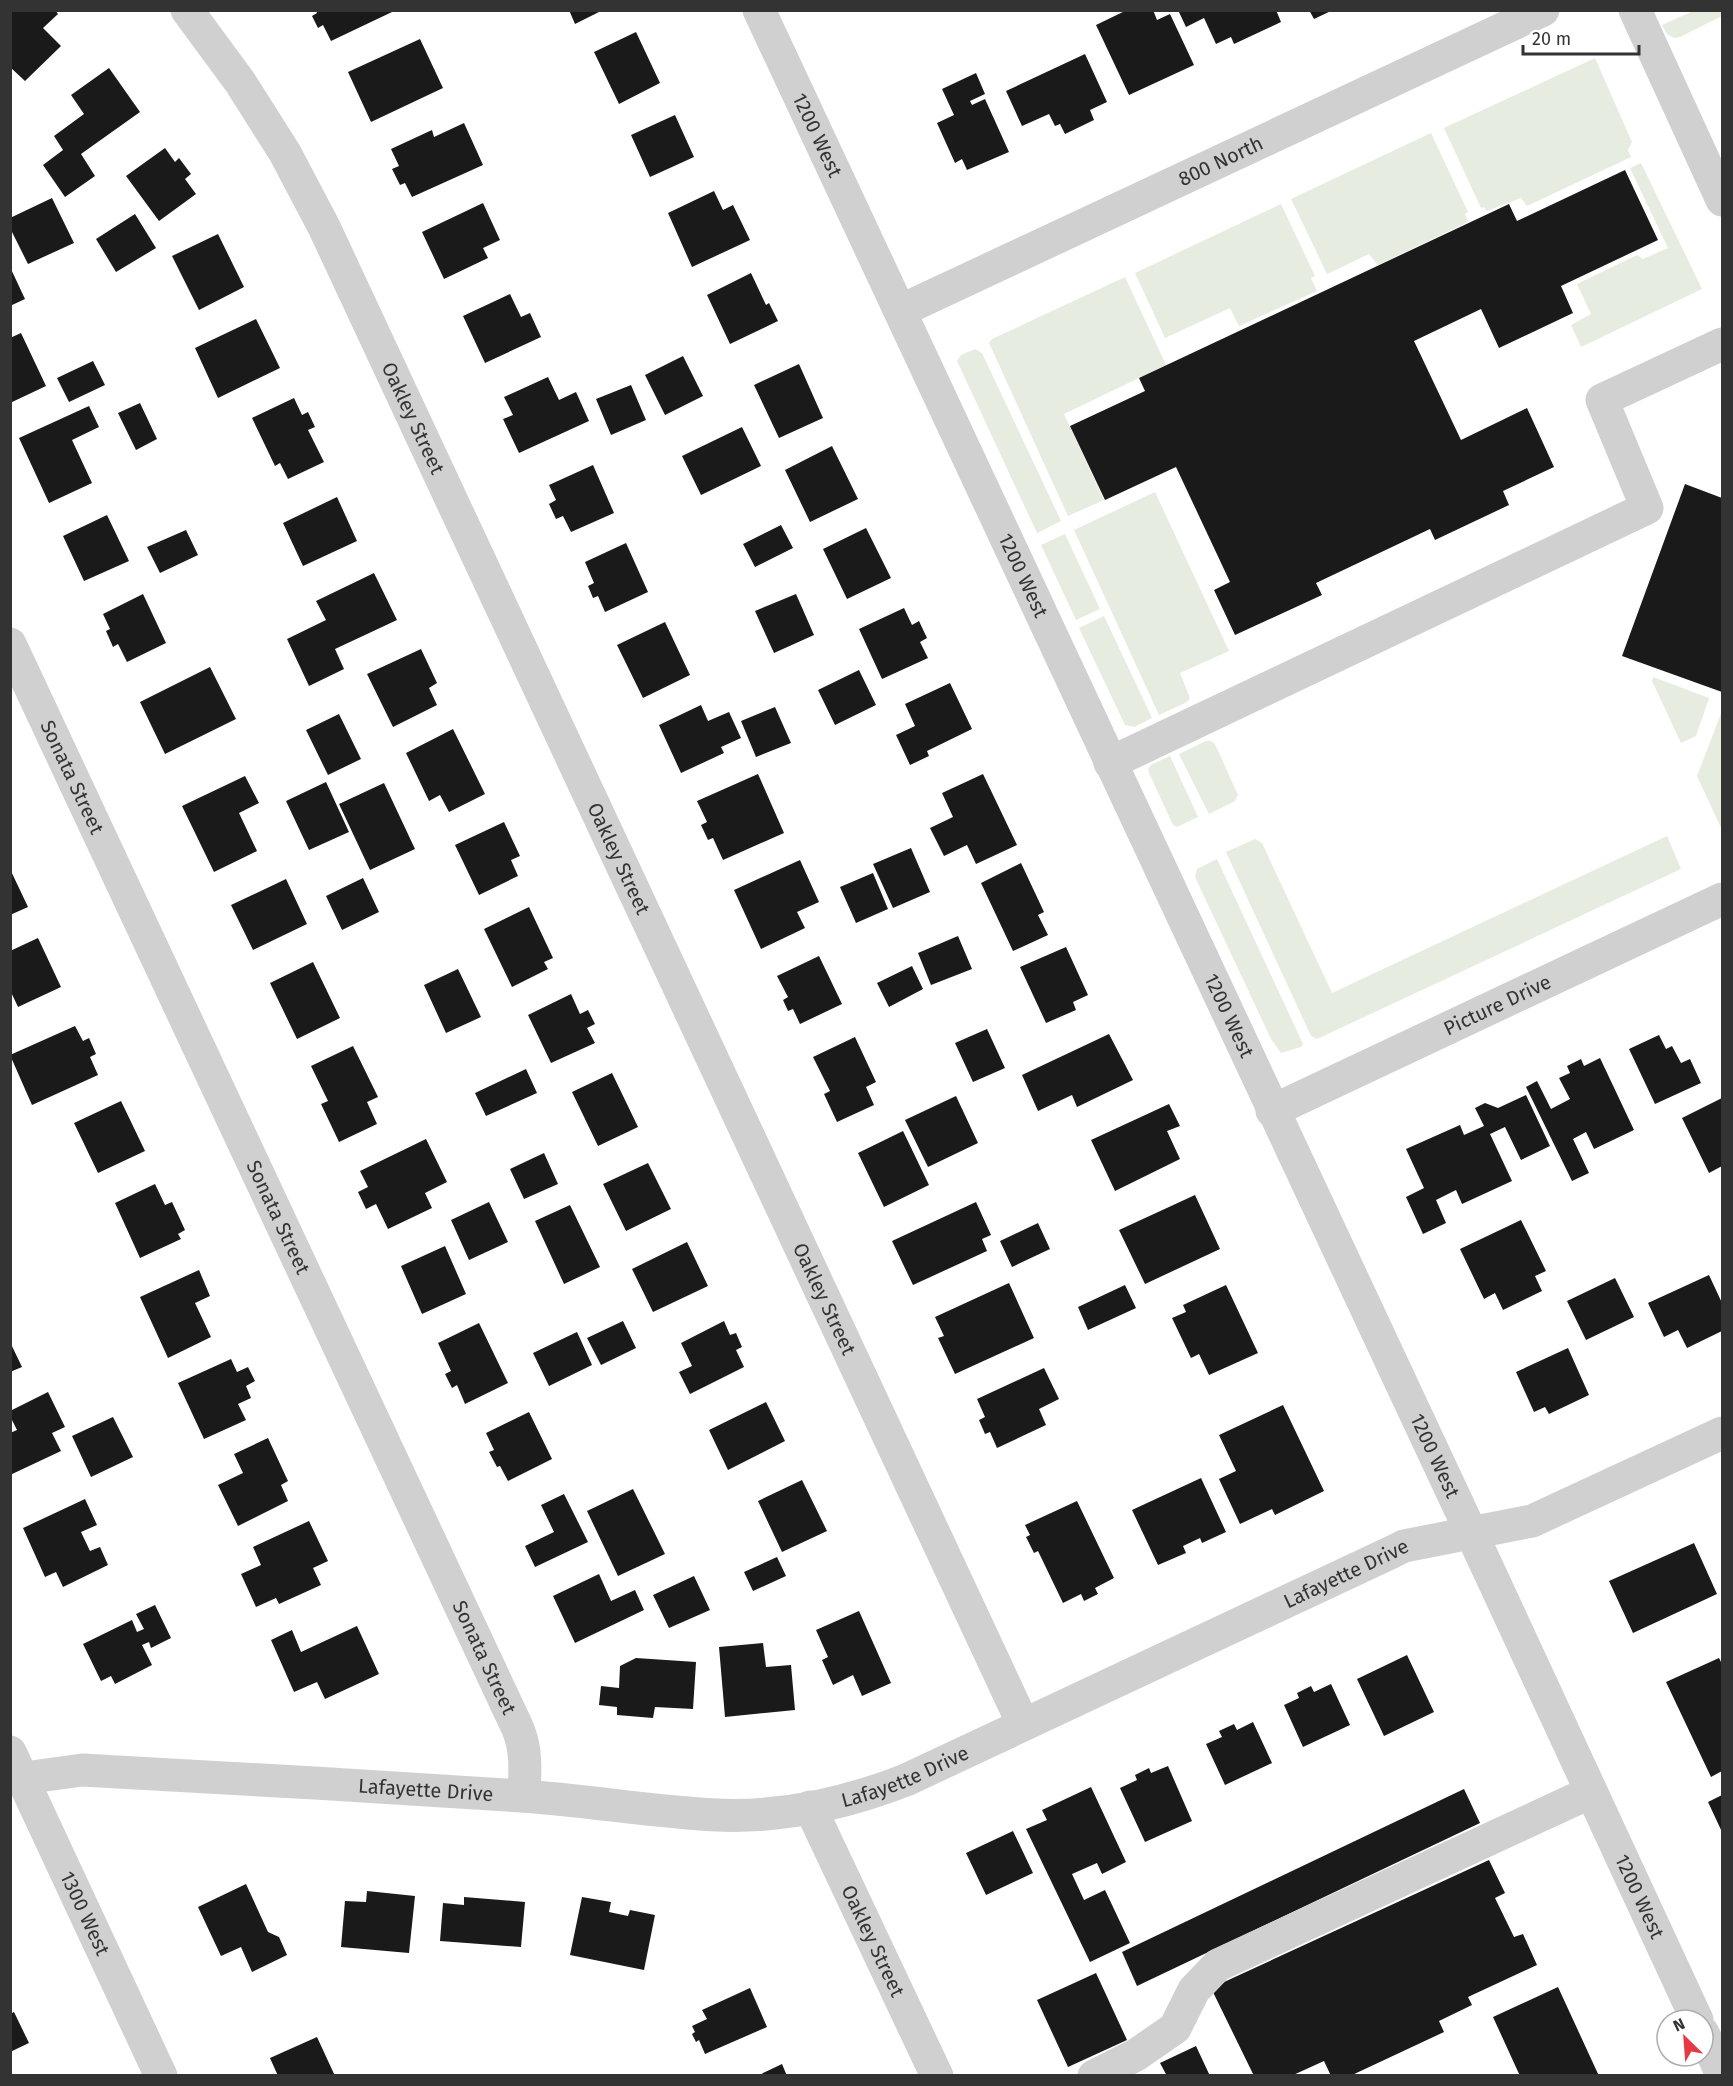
<svg xmlns="http://www.w3.org/2000/svg" width="1733" height="2086" viewBox="0 0 1733 2086" font-family="'Fira Sans',sans-serif">
<style>
.grass{fill:#e6ecdf}
.building{fill:#1a1a1a}
.lines{fill:none;stroke-linecap:round;stroke-linejoin:round}
.minor{stroke:#d0d0d0;stroke-width:33}
.labels{text-anchor:middle;stroke-width:6;stroke-linejoin:round;paint-order:stroke}
.street-label{font-size:20px;fill:#333;stroke:#fff}
</style>
<rect width="100%" height="100%" fill="#fff"/>
<!-- grass -->
<path class="grass" d="M1693 11H1722V16L1680 37 1674 38 1667 34 1662 25Z
M1595 58 1632 142 1628 150 1631 157 1527 206 1521 198 1487 211 1484 207 1481 208 1444 128Z
M1431 133 1468 212 1465 214 1468 222 1378 265 1369 254 1327 274 1291 199Z
M1641 163 1702 289 1581 347 1571 325 1591 314 1577 284 1637 255 1643 259 1668 248 1630 168Z
M1281 204 1315 276 1311 278 1317 291 1239 326 1230 308 1165 338 1135 273Z
M1125 277 1166 365 1064 414 1104 500 1068 516 989 343 992 339Z
M975 349 982 353 1061 521 1037 533 957 361 961 355Z
M1155 492 1229 651 1180 673 1190 698 1187 702 1159 715 1074 530Z
M1065 534 1100 609 1076 620 1041 545Z
M1104 616 1152 718 1134 727 1125 725 1079 628Z
M1653 677 1709 698 1696 736 1681 743 1652 681Z
M1722 711V830L1697 776Z
M1206 741H1211L1215 744 1238 795 1235 801 1209 814 1179 754Z
M1170 756 1198 817 1177 827 1173 825 1149 773 1148 769 1151 765Z
M1667 836 1681 869 1317 1039 1311 1036 1226 852 1255 839 1262 843 1332 993Z
M1217 859 1303 1044 1301 1047 1281 1053 1271 1039 1195 877 1197 869Z"/>
<!-- building -->
<path class="building" d="M10 10H55L58 14 43 28 61 46 25 81 10 67Z
M316 10H392V12L331 41 323 25 318 28 312 16 317 13Z
M569 10H603L575 24Z
M1127 10H1153L1157 20 1170 14 1194 65 1129 95 1096 25Z
M1178 10H1276L1281 22 1234 44 1231 37 1216 44 1204 18 1186 27Z
M1309 10H1333L1314 19Z
M636 32 660 83 619 104 594 52Z
M420 39 443 88 371 122 348 72Z
M1085 54 1107 102 1090 110 1094 120 1065 134 1060 124 1055 126 1049 114 1022 126 1006 91Z
M109 68 140 112 81 154 95 176 65 197 43 165 63 150 54 136 84 114 71 95Z
M976 73 985 94 970 101 972 105 985 99 1009 152 967 170 962 159 955 163 937 123 954 115 942 89Z
M675 115 694 157 650 177 631 135Z
M464 123 483 165 412 197 405 183 400 185 392 169 399 166 391 149 432 130 434 137Z
M165 148 175 162 179 158 191 174 185 179 196 194 159 221 126 176Z
M1625 170 1658 240 1561 286 1573 313 1499 348 1481 309 1414 341 1461 440 1527 408 1554 467 1503 491 1509 505 1435 540 1430 529 1316 583 1322 595 1235 635 1214 590 1230 582 1176 467 1105 500 1070 426 1145 391 1139 378 1509 204 1517 221Z
M714 191 723 210 733 205 750 240 692 267 668 213Z
M52 198 74 243 28 264 10 228V218Z
M483 203 500 240 483 248 488 258 444 279 422 232Z
M135 214 156 248 116 272 96 239Z
M218 234 244 287 199 310 172 256Z
M10 267 25 299 10 306Z
M751 273 766 305 769 303 778 321 730 344 707 295Z
M510 294 521 317 530 313 541 337 485 363 463 316Z
M256 319 280 368 218 398 195 348Z
M21 333 46 386 10 403V338Z
M683 356 703 396 665 415 645 375Z
M93 361 105 385 69 402 57 378Z
M799 364 823 418 779 438 754 385Z
M548 377 559 400 576 392 589 421 519 453 503 419 513 415 504 397Z
M631 385 646 420 611 435 596 399Z
M294 398 302 415 308 412 315 427 308 430 324 462 288 479 280 463 275 466 252 418Z
M140 403 157 439 136 450 118 413Z
M89 406 99 427 72 440 92 483 49 503 19 438Z
M742 427 761 466 701 495 682 456Z
M832 446 858 499 810 522 785 470Z
M593 465 614 513 571 532 563 516 556 519 549 504 556 500 549 485Z
M1685 484 1722 498V692L1622 656Z
M337 497 357 541 303 566 283 523Z
M107 515 129 561 84 581 63 536Z
M781 525 793 548 755 567 743 544Z
M866 528 891 578 847 599 823 549Z
M186 530 198 555 160 573 147 547Z
M626 543 648 592 605 612 598 596 593 598 588 586 594 583 585 562Z
M374 573 397 620 335 649 344 669 309 686 287 639 326 620 316 601Z
M143 594 166 643 127 662 118 644 113 647 106 631 110 629 103 614Z
M796 594 814 635 774 653 755 611Z
M904 608 912 625 919 621 927 638 920 642 928 658 882 679 859 629Z
M665 622 690 675 643 698 617 645Z
M421 649 437 683 429 688 437 705 393 727 367 674Z
M210 667 236 719 165 754 140 702Z
M859 670 876 705 835 725 818 690Z
M950 683 972 729 927 751 929 756 910 765 896 735 915 726 905 704Z
M701 705 708 721 729 712 741 738 721 747 724 753 681 773 659 725Z
M775 707 791 743 756 757 741 721Z
M339 714 361 759 328 775 306 730Z
M453 729 485 794 449 812 440 795 429 801 406 753Z
M758 774 784 833 723 860 713 838 708 840 701 825 707 822 697 801Z
M983 774 1017 845 976 864 967 845 944 856 930 828 953 817 942 793Z
M245 776 259 803 239 813 257 851 214 872 182 806Z
M326 782 349 832 309 850 286 801Z
M384 783 415 849 370 870 339 804Z
M504 822 520 856 511 860 518 876 479 895 455 845Z
M911 848 930 892 893 908 873 864Z
M800 860 819 902 797 912 805 928 761 949 734 890Z
M1021 863 1044 912 1038 915 1048 935 1013 951 981 883Z
M10 869 28 907 10 915Z
M873 873 888 909 856 923 840 887Z
M363 878 379 912 342 930 326 896Z
M286 879 307 924 253 950 231 905Z
M529 907 553 958 544 962 548 969 512 987 484 929Z
M958 936 972 969 931 985 918 953Z
M38 938 61 987 18 1007 10 990V951Z
M1066 947 1088 995 1073 1002 1076 1010 1046 1023 1020 967Z
M819 956 842 1004 800 1024 793 1009 788 1011 783 1000 788 997 777 976Z
M313 962 340 1018 297 1039 270 983Z
M912 966 923 989 889 1007 877 983Z
M458 969 481 1017 446 1033 424 985Z
M571 994 580 1014 588 1010 595 1024 587 1028 595 1043 551 1063 528 1015Z
M75 1026 83 1041 89 1038 96 1054 90 1057 98 1075 32 1105 10 1055Z
M987 1029 1005 1068 973 1082 955 1043Z
M1109 1034 1133 1080 1077 1107 1072 1095 1038 1111 1022 1075Z
M1659 1035 1666 1049 1672 1046 1681 1063 1690 1059 1701 1083 1655 1104 1629 1049Z
M855 1037 876 1082 866 1087 874 1105 837 1122 824 1094 830 1091 813 1057Z
M353 1046 378 1097 367 1102 377 1124 339 1142 321 1104 328 1101 311 1066Z
M1600 1058 1634 1130 1594 1149 1586 1132 1573 1139 1589 1173 1572 1181 1526 1087 1537 1081 1551 1109 1570 1099 1559 1078 1570 1073 1567 1066 1581 1059 1584 1066Z
M526 1069 537 1093 486 1116 475 1093Z
M612 1073 638 1127 598 1146 572 1092Z
M1526 1095 1550 1146 1521 1160 1505 1127 1490 1134 1512 1181 1462 1204 1456 1190 1436 1200 1446 1223 1423 1234 1406 1197 1424 1188 1406 1149 1460 1125 1464 1135 1484 1126 1475 1108 1485 1103 1498 1108Z
M956 1096 978 1143 928 1167 905 1120Z
M1722 1098V1166L1709 1173 1682 1118Z
M121 1101 145 1151 98 1173 74 1123Z
M1169 1104 1180 1126 1167 1131 1180 1159 1115 1191 1091 1140Z
M903 1131 929 1185 884 1207 858 1153Z
M426 1139 447 1182 425 1193 432 1208 388 1229 376 1204 366 1209 358 1192 368 1187 360 1171Z
M544 1153 558 1184 524 1199 510 1169Z
M648 1163 671 1209 626 1231 603 1184Z
M155 1184 165 1205 172 1202 185 1230 178 1234 181 1239 140 1258 115 1203Z
M1195 1195 1220 1249 1145 1284 1119 1230Z
M489 1202 508 1242 469 1260 451 1220Z
M976 1202 991 1235 982 1239 987 1251 913 1285 892 1241Z
M570 1205 600 1267 564 1284 535 1221Z
M1521 1220 1546 1271 1535 1276 1542 1291 1503 1310 1495 1293 1484 1299 1460 1249Z
M1038 1223 1050 1249 1012 1267 1000 1241Z
M687 1242 708 1286 653 1312 632 1269Z
M445 1246 466 1294 422 1314 401 1266Z
M199 1270 210 1296 195 1303 211 1337 168 1358 140 1297Z
M1709 1275 1722 1303V1331L1687 1348 1678 1330 1664 1337 1648 1303Z
M1615 1278 1634 1317 1586 1340 1567 1301Z
M1009 1283 1034 1338 955 1374 938 1338 944 1336 935 1317Z
M1125 1285 1136 1308 1088 1330 1078 1307Z
M1226 1285 1258 1353 1209 1375 1199 1354 1191 1358 1172 1318 1186 1312 1183 1305Z
M623 1321 636 1348 601 1365 587 1338Z
M724 1321 730 1335 736 1333 742 1347 736 1350 744 1367 690 1394 679 1372 692 1366 681 1343Z
M479 1323 508 1383 465 1404 457 1385 452 1388 445 1374 451 1371 438 1343Z
M577 1332 592 1365 549 1386 533 1353Z
M10 1342 22 1367 10 1372Z
M1568 1348 1589 1395 1549 1414 1545 1407 1534 1412 1516 1372Z
M231 1359 237 1372 248 1367 255 1381 246 1386 251 1398 238 1404 246 1420 204 1439 178 1383Z
M1044 1368 1059 1399 1039 1409 1046 1425 997 1448 990 1432 985 1434 979 1420 985 1417 977 1399Z
M48 1392 65 1427 52 1433 61 1451 10 1475V1433L17 1430 10 1416V1411Z
M766 1402 785 1441 728 1470 709 1430Z
M1283 1405 1324 1491 1275 1515 1272 1509 1240 1524 1219 1479 1236 1471 1219 1435Z
M529 1412 552 1459 508 1481 500 1466 497 1467 489 1452 494 1450 486 1433Z
M113 1417 133 1457 91 1477 72 1436Z
M268 1438 288 1481 281 1485 288 1501 238 1526 218 1485 243 1473 234 1454Z
M1201 1478 1226 1532 1202 1543 1200 1538 1183 1546 1186 1553 1158 1565 1132 1510Z
M802 1480 827 1531 782 1552 758 1501Z
M633 1489 665 1554 618 1576 587 1511Z
M564 1494 588 1542 535 1567 525 1546 554 1532 541 1505Z
M85 1499 97 1525 81 1532 90 1551 100 1547 108 1565 63 1587 56 1572 45 1577 23 1528Z
M1077 1501 1114 1578 1095 1588 1098 1594 1084 1601 1081 1594 1063 1603 1038 1551 1034 1553 1026 1537 1030 1535 1025 1525Z
M309 1521 328 1561 313 1568 321 1585 279 1604 276 1598 256 1607 241 1574 261 1565 253 1547Z
M1694 1543 1717 1594 1633 1633 1609 1581Z
M777 1557 786 1576 753 1591 744 1572Z
M599 1574 611 1601 635 1590 644 1610 575 1643 553 1596Z
M694 1576 710 1610 669 1628 653 1595Z
M155 1605 171 1638 151 1648 149 1642 142 1645 152 1665 115 1684 111 1676 101 1681 83 1644 132 1620 137 1632 144 1629 136 1614Z
M859 1611 891 1683 862 1696 853 1675 833 1685 822 1660 828 1657 816 1630Z
M357 1626 379 1674 325 1699 317 1682 294 1692 271 1640 292 1630 301 1652Z
M763 1643 766 1667 791 1665 795 1710 725 1717 719 1647Z
M1407 1655 1434 1712 1384 1736 1357 1679Z
M636 1658 696 1662 693 1709 655 1707 653 1718 617 1715V1707L599 1705 601 1686 619 1688 620 1666Z
M1719 1658 1722 1664V1771L1711 1777 1666 1682Z
M1331 1684 1350 1725 1303 1747 1284 1705 1299 1698 1297 1693 1311 1686 1314 1692Z
M1253 1722 1272 1763 1225 1785 1206 1744 1222 1737 1219 1731 1234 1724 1237 1730Z
M1168 1766 1192 1821 1145 1842 1120 1788 1137 1780 1135 1775 1149 1768 1151 1773Z
M1091 1787 1126 1862 1102 1874 1097 1863 1072 1874 1084 1900 1105 1890 1130 1943 1090 1962 1026 1829 1047 1820 1042 1810Z
M1464 1789 1480 1823 1137 1986 1122 1952Z
M1722 1795V1832L1708 1802Z
M1013 1831 1033 1873 986 1895 966 1853Z
M1489 1860 1505 1893 1495 1898 1514 1937 1523 1934 1537 1965 1468 1997 1472 2005 1439 2021 1444 2032 1350 2076H1331L1324 2061 1291 2076H1254L1211 1988Z
M246 1884 268 1932 279 1937 287 1955 252 1972 241 1947 221 1956 198 1907Z
M367 1891 415 1896 409 1953 341 1947 345 1901 366 1902Z
M464 1897 525 1902 521 1947 440 1941 443 1903 464 1905Z
M582 1897 611 1902 609 1912 628 1916 630 1910 655 1915 644 1970 570 1955Z
M1096 1973 1127 2040 1068 2067 1037 2000Z
M1558 1987 1599 2076H1520L1493 2017Z
M750 1988 767 2027 705 2054 699 2040 696 2042 692 2034 695 2032 692 2026 707 2019 702 2010Z
M14 2012 29 2043 10 2052V2014Z
M317 2037 335 2076H278L270 2058Z
M1196 2046 1210 2076H1167L1160 2063Z
M782 2064 787 2076H757Z"/>
<g class="lines">
<!-- minor -->
<g class="minor">
<path id="s1" d="M187 10 240 82 285 153 324 227 1023 1724"/>
<path id="s2" d="M759 10 1490 1573 1697 2020"/>
<path d="M1635 10 1722 200"/>
<path id="s3" d="M900 311 1543 10"/>
<path id="s4" d="M10 644 518 1729C527 1751 525 1773 524 1796"/>
<path d="M1110 763 1647 508 1602 400 1722 344"/>
<path id="s5" d="M1272 1111 1722 899"/>
<path id="s6" d="M10 1752 161 2076"/>
<path id="s7" d="M10 1780 82 1770C228 1778 375 1786 521 1796 586 1800 651 1812 716 1815 780 1818 847 1803 906 1780L1392 1552 1404 1546 1532 1521 1722 1433"/>
<path id="s8" d="M810 1807 937 2076"/>
<path d="M1703 2033 1722 2075"/>
<path d="M1094 2076 1136 2055 1175 2028 1194 1990 1218 1965 1591 1792"/>
</g>
</g>
<g class="labels">
<!-- street labels -->
<g class="street-label">
<text dy="7" stroke="none"><textPath href="#s2" startOffset="138">1200 West</textPath></text>
<text dy="7" stroke="none"><textPath href="#s3" startOffset="354">800 North</textPath></text>
<text dy="7" stroke="none"><textPath href="#s1" startOffset="468">Oakley Street</textPath></text>
<text dy="7" stroke="none"><textPath href="#s2" startOffset="624">1200 West</textPath></text>
<text dy="7" stroke="none"><textPath href="#s4" startOffset="147">Sonata Street</textPath></text>
<text dy="7" stroke="none"><textPath href="#s1" startOffset="954">Oakley Street</textPath></text>
<text dy="7" stroke="none"><textPath href="#s5" startOffset="249">Picture Drive</textPath></text>
<text dy="7" stroke="none"><textPath href="#s2" startOffset="1110">1200 West</textPath></text>
<text dy="7" stroke="none"><textPath href="#s4" startOffset="633">Sonata Street</textPath></text>
<text dy="7" stroke="none"><textPath href="#s1" startOffset="1440">Oakley Street</textPath></text>
<text dy="7" stroke="none"><textPath href="#s2" startOffset="1596">1200 West</textPath></text>
<text dy="7" stroke="none"><textPath href="#s7" startOffset="1389">Lafayette Drive</textPath></text>
<text dy="7" stroke="none"><textPath href="#s4" startOffset="1119">Sonata Street</textPath></text>
<text dy="7" stroke="none"><textPath href="#s7" startOffset="903">Lafayette Drive</textPath></text>
<text dy="7" stroke="none"><textPath href="#s7" startOffset="417">Lafayette Drive</textPath></text>
<text dy="7" stroke="none"><textPath href="#s2" startOffset="2082">1200 West</textPath></text>
<text dy="7" stroke="none"><textPath href="#s6" startOffset="178">1300 West</textPath></text>
<text dy="7" stroke="none"><textPath href="#s8" startOffset="148">Oakley Street</textPath></text>
</g>
</g>
<!-- border -->
<rect width="1733" height="2086" fill="none" stroke="#333333" stroke-width="24"/>
<!-- north arrow -->
<g transform="translate(1685 2038) rotate(335)"><circle r="28" fill="#ffffff" stroke="#adadad" stroke-width="1.5"/>
<path d="M0-4.5L10 22L0 15L-10 22Z" fill="#e63946"/>
<text y="-9" font-size="16" font-weight="bold" text-anchor="middle" fill="#333333">N</text>
</g>
<!-- scale -->
<path d="M1523 45v9h116v-9" fill="none" stroke="#333333" stroke-width="3"/>
<text x="1532" y="45" font-size="18" fill="#333333" stroke="#ffffff" stroke-width="4.5" paint-order="stroke">20 m</text>
</svg>
